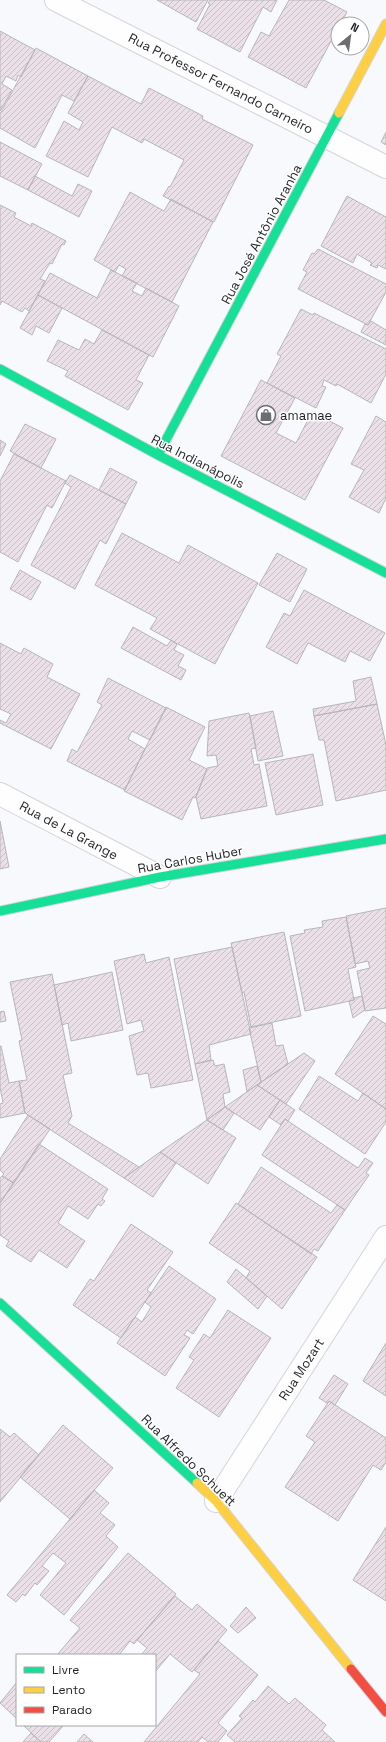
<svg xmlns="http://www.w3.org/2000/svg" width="386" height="1742" viewBox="0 0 386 1742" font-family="'Space Grotesk',sans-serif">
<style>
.building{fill:url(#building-hatch);stroke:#b7b6b9}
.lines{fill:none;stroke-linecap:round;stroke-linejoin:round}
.street-casing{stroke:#d4d5d8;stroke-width:24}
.fast-casing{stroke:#d4d5d8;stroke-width:11}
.slow-casing{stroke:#d4d5d8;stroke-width:11}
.jam-casing{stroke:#d4d5d8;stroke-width:11}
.street{stroke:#fefeff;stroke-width:22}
.fast{stroke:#16e098;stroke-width:9}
.slow{stroke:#ffcf43;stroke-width:9}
.jam{stroke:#f24e42;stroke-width:9}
.labels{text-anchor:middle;stroke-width:3;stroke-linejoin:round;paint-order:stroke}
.street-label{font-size:13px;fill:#1f2124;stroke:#fff}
.poi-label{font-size:13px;fill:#1f2124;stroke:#fff;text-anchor:start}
</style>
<defs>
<pattern id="building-hatch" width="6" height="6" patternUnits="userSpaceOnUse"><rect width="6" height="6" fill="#ebe0e8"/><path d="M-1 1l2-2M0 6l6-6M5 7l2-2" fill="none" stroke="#c9c0c7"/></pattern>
</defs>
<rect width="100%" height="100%" fill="#f7f9fd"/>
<!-- building -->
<path class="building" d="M157 0H208L196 22Z
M210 0H277L271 12 263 7 240 52 197 29 210 4 208 3Z
M289 0H324L347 12 340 24H338V28L306 88 248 57 261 32 269 36Z
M0 31 35 50 21 77 18 75 16 81 6 76 2 84 12 90 0 111Z
M36 48 88 76 74 101 62 95 35 148 0 128V114Z
M88 76 141 104 149 88 203 116 202 119 253 145 214 222 163 196 169 186 170 187 184 160 144 139 142 143 112 127 88 177 46 156 64 121 79 130 83 122 68 113Z
M386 132V145L381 142Z
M0 142 42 164 28 190 0 176Z
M35 176 72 196 78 184 92 191 79 217 28 190Z
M130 192 164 211 171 199 213 222 172 302 122 276 126 269 119 265 115 272 94 260Z
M347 196 386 217V269L378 265 377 268 370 265 372 263 357 254 353 263 321 246Z
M0 205 16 213 14 217 31 226 32 223 66 241 64 245 62 244 52 264 50 263 40 279 45 281 29 311 25 308 22 312 2 301 0 305Z
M318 249 386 284V292L368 325 298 289 307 272 303 270 312 253 314 254Z
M111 270 137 283 132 291 142 296 146 288 179 306 153 357 38 295 50 273 97 298Z
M38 295 62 308 49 333 36 326 32 335 20 328Z
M301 309 313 315 314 313 386 349V374L371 403 337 384 336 386 324 380 322 386 326 387 316 408 267 383 281 356 277 354Z
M371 321 386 330V345L361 332 365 324 368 325Z
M102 330 149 355 136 380 143 383 128 410 65 376 68 371 47 361 58 340 79 350 85 339 94 344Z
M261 380 295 398 276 433 296 443 312 412 343 428 305 500 221 456Z
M376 416 386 422V498L379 513 349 497 364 470 351 464Z
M25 424 56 439 41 468 10 451Z
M0 440 6 444 0 456Z
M14 454 66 481 52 508 47 505 18 562 0 552V481Z
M110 468 137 482 126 504 99 490Z
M70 475 126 504 106 544 100 540 75 589 31 565 71 487 65 483Z
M122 533 179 563 188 545 258 583 215 664 150 629 157 618 95 585Z
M277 553 307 569 290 602 259 585Z
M20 570 41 582 31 600 10 589Z
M304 590 385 633 370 661 350 651 345 662 308 643 297 664 266 647 284 613 290 616Z
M133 627 167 646 171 640 177 644 174 650 184 655 178 666 186 670 181 680 121 648Z
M0 643 21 654 24 648 53 664 47 677 80 694 51 749 0 723V720L6 723 11 714 0 709Z
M371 677 377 704 314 716 313 709 356 701 353 681Z
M108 678 166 708 150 740 132 731 128 739 145 749 125 790 67 761 72 749 77 752 102 705 97 702Z
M377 704 386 745V790L336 801 324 740H319L314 716Z
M166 707 205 727 189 760 207 769 196 797 195 798 193 797 182 820 124 791Z
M273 711 283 756 258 761 250 716Z
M249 713 256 748 251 749 254 765 259 764 267 806 201 819 196 797 207 768 218 766 216 755 207 756 209 721Z
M313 754 323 805 276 815 265 763Z
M0 821 9 867 0 869Z
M386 908V1008L365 1011 357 971 370 968 368 961 355 964 346 916Z
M346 917 356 967 348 969 354 1000 305 1011 290 936 305 933 304 930 323 927 322 921Z
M284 932 301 1016 251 1027 244 992 242 993 231 943Z
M232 947 251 1034 209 1045 211 1060 195 1064 174 959Z
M144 954 146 963 169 957 193 1080 151 1088 148 1073 137 1075 129 1036 144 1031 141 1020 127 1024 114 961Z
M112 972 123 1030 71 1041 68 1023 62 1025 54 985Z
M52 974 72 1073 63 1075 72 1116 68 1123 139 1167 124 1178 25 1113 19 1081 27 1080 19 1041 22 1040 10 982Z
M362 996 365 1010 353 1018 349 1001 354 1000V998Z
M4 1011 6 1021 0 1022V1012Z
M373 1016 386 1024V1109L335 1074Z
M272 1023 276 1046 283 1045 288 1064 261 1082 249 1028Z
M0 1046H1L9 1083 19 1081 25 1113 0 1118V1104L3 1103 0 1087Z
M304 1053 315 1061 286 1104 257 1085Z
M213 1060 215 1066 224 1064 230 1092 223 1094 225 1107 207 1120 195 1064Z
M257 1066 261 1082 247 1092 243 1070Z
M319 1076 358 1101 363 1093 386 1109V1122L365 1154 299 1109Z
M257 1085 280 1100 260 1130 225 1107Z
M280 1100 295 1110 288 1121 285 1119 281 1125 269 1117Z
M225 1107 234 1113 223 1130 207 1120Z
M28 1115 50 1129 14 1183 2 1176 4 1174 0 1170V1159Z
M285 1119 358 1168 365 1158 373 1163 366 1173 369 1175 345 1210 262 1155Z
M207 1120 236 1138 208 1184 160 1152Z
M39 1144 108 1189 102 1199 105 1201 101 1206 98 1204 88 1219 68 1206 58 1223 85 1241 67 1268 39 1250 31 1262 6 1246 9 1241 0 1235V1203Z
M160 1152 176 1163 153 1197 124 1178Z
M261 1167 331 1213 337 1205 345 1210 318 1251 314 1249 311 1254 238 1204Z
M2 1176 14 1183 0 1203V1178Z
M236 1203 317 1257 282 1309 246 1278 250 1271 209 1243Z
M131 1224 173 1252 147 1290 151 1293 121 1338 73 1305 90 1279 94 1281Z
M169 1266 216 1299 193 1334 187 1330 184 1335 190 1338 165 1376 117 1343 135 1317 142 1322 151 1307 145 1302Z
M236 1269 267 1296 258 1309 227 1282Z
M228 1310 271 1338 219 1417 176 1388 194 1360 189 1357 204 1334 210 1338Z
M386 1343V1396L363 1381Z
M334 1375 348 1384 335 1405 329 1401 327 1403 319 1398Z
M329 1401 386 1438V1462L381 1470 373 1465 338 1521 285 1487 315 1442 306 1436Z
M63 1425 113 1468 70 1519 20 1477Z
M0 1429 10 1437 14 1433 39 1455 0 1502Z
M94 1490 109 1503 100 1513 115 1525 106 1536 118 1547 64 1615 40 1595 66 1563 53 1553 42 1566 49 1571 37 1585 35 1583 25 1596 23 1594 16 1602 7 1595Z
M386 1527V1601L353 1580Z
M128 1553 176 1594 134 1644 130 1641 119 1655H57L80 1628 70 1620Z
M175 1596 192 1610 197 1604 227 1630 192 1672 170 1654 155 1672V1655H141L147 1648 137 1640Z
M246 1607 256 1618 238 1633 230 1626Z
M218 1641 258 1675 218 1723 227 1731 218 1742H208L202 1737 198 1742H144L200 1674 194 1670Z
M17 1682V1719L0 1703Z
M268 1686 289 1704 295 1698 326 1725 322 1730 335 1742H235L227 1735 242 1718 239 1716 253 1700 255 1702Z
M23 1725H64L49 1742H41Z
M31 1733 41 1742H23Z
M84 1734 93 1742H77Z"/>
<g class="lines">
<!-- street casing -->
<g class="street-casing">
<path id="street" d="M56 0 386 167
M0 794 160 877
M216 1501 386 1237"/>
</g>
<!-- fast casing -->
<g class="fast-casing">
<path id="fast" d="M0 369 158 455 386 573
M158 455 339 113
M0 911 160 877 386 839
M0 1303 197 1483"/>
</g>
<!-- slow casing -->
<g class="slow-casing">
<path id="slow" d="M339 113 386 24
M197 1483 216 1501 351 1669"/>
</g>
<!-- jam casing -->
<g class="jam-casing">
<path id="jam" d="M351 1669 386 1712"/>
</g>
<!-- street -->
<use href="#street" class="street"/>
<!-- fast -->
<use href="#fast" class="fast"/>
<!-- slow -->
<use href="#slow" class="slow"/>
<!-- jam -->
<use href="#jam" class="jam"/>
</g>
<!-- icons -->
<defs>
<g id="shop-ring" transform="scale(1)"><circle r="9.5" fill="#fff" stroke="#6b6d70" stroke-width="1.5"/><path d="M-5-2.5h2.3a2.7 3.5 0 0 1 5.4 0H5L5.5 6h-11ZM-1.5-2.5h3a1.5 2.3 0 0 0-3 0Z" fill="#6b6d70"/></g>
</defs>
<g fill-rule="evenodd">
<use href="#shop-ring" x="266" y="415"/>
</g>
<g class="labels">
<!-- street labels -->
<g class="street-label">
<text transform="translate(221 83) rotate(27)" y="5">Rua Professor Fernando Carneiro</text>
<text transform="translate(261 234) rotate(-62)" y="5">Rua José Antônio Aranha</text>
<text transform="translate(198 461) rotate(27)" y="5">Rua Indianápolis</text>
<text transform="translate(69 830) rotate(28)" y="5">Rua de La Grange</text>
<text transform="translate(190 859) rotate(-10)" y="5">Rua Carlos Huber</text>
<text transform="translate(301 1369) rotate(-57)" y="5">Rua Mozart</text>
<text transform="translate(189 1460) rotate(44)" y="5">Rua Alfredo Schuett</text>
</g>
<!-- poi labels -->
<g class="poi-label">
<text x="280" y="420">amamae</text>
</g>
</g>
<!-- legend -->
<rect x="16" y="1654" width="140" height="72" fill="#ffffff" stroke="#a5a6a7"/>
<rect x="24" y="1667" width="20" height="6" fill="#16e098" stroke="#a5a6a7"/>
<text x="52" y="1674" font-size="12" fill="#1f2124">Livre</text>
<rect x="24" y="1687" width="20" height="6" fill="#ffcf43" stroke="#a5a6a7"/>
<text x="52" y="1694" font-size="12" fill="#1f2124">Lento</text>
<rect x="24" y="1707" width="20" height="6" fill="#f24e42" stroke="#a5a6a7"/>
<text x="52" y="1714" font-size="12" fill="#1f2124">Parado</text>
<!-- north arrow -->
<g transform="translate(350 36) rotate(29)"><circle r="19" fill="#ffffff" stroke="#a5a6a7"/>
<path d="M0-3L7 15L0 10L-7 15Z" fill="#6b6d70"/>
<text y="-6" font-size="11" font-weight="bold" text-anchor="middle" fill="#1f2124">N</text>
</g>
</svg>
